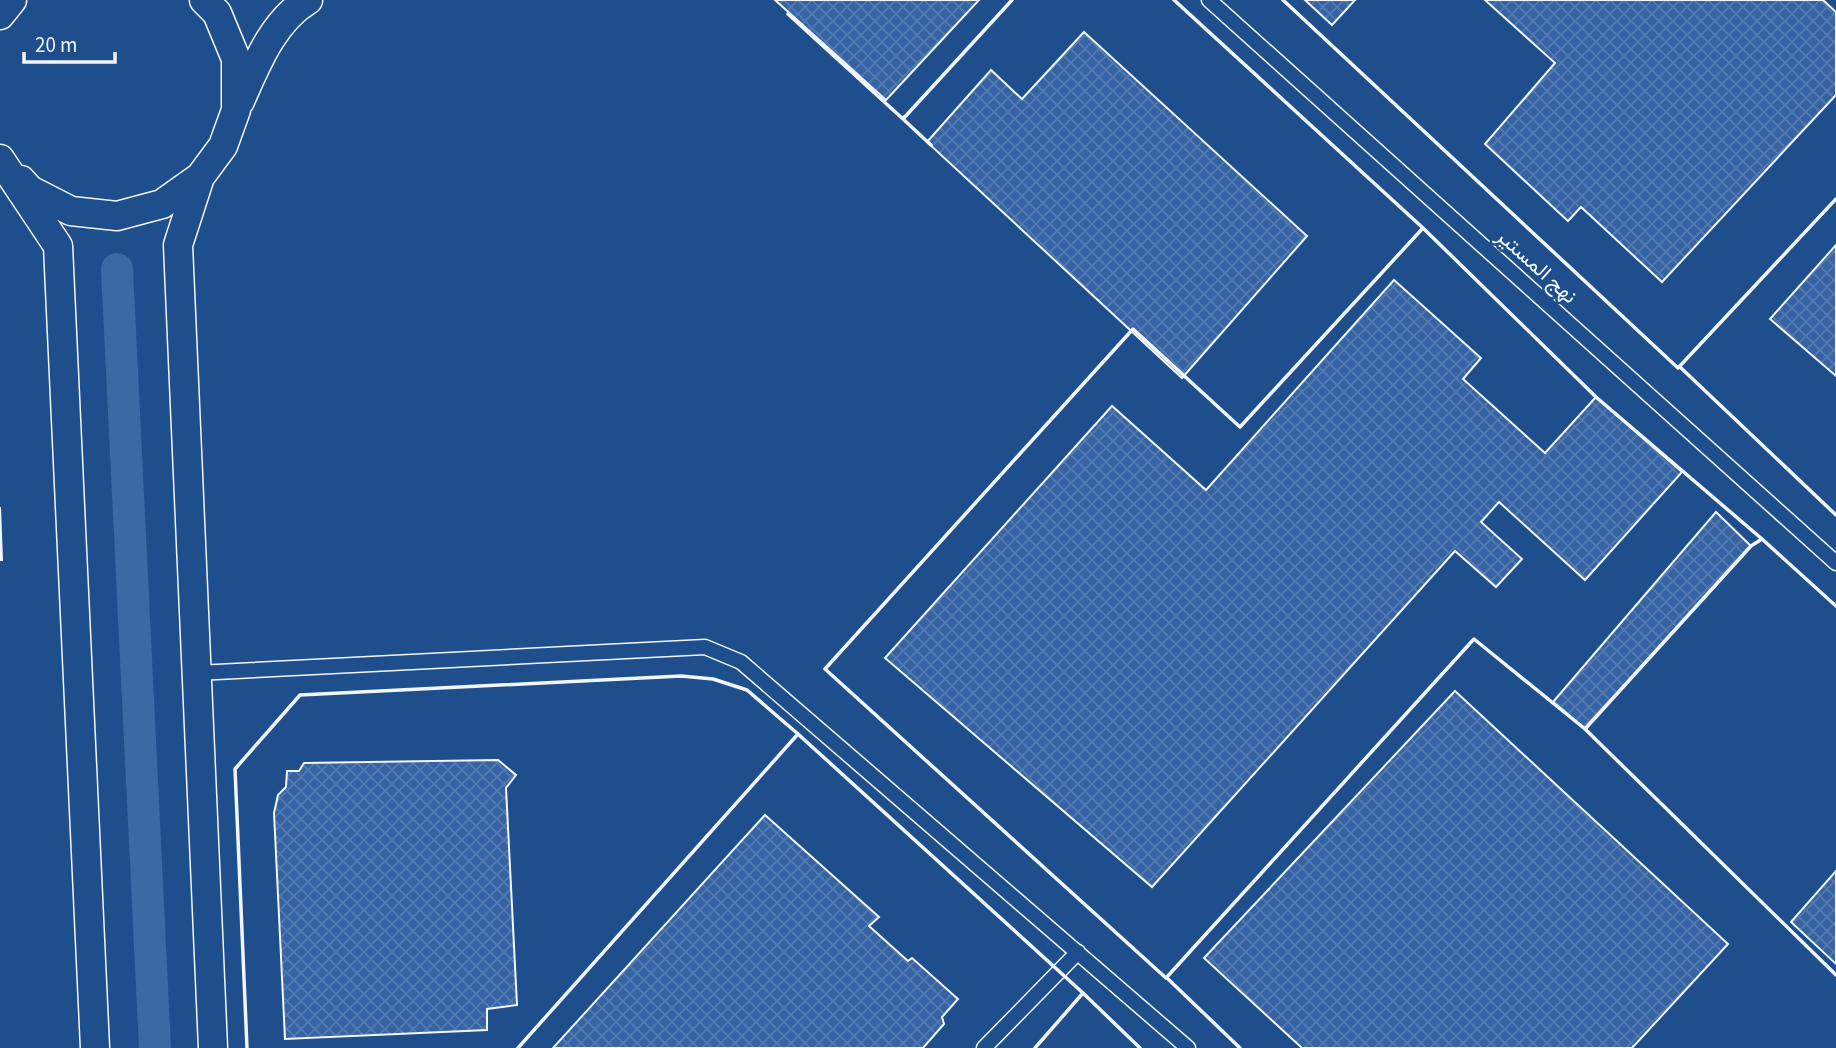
<svg xmlns="http://www.w3.org/2000/svg" width="1836" height="1048" viewBox="0 0 1836 1048" font-family="'Source Sans 3',Vazirmatn,sans-serif">
<style>
.lines{fill:none;stroke-linecap:round;stroke-linejoin:round}
.canal{stroke:#3b69a3;stroke-width:32}
.building{fill:url(#building-cross-hatch);stroke:#f2f6ff;stroke-width:2}
.service-casing{stroke:#f2f6ff;stroke-width:17}
.minor-casing{stroke:#f2f6ff;stroke-width:31}
.service{stroke:#1f4e8c;stroke-width:14}
.minor{stroke:#1f4e8c;stroke-width:28}
.wall{stroke:#f2f6ff;stroke-width:3.5}
.labels{text-anchor:middle;stroke-width:5;stroke-linejoin:round;paint-order:stroke}
.street-label{font-size:21px;fill:#f2f6ff;stroke:#1f4e8c}
</style>
<defs>
<pattern id="building-cross-hatch" width="8" height="8" patternUnits="userSpaceOnUse" patternTransform="scale(1.75)"><rect width="8" height="8" fill="#3563a3"/><path d="M0 0l8 8M0 8l8-8" fill="none" stroke="#537ab1"/></pattern>
</defs>
<rect width="100%" height="100%" fill="#1f4e8c"/>
<g class="lines">
<!-- canal -->
<path class="canal" d="M117 269 155 1048"/>
</g>
<!-- building -->
<path class="building" d="M775 0H979L886 100Z
M1305 0H1355L1332 25Z
M1485 0H1823L1836 12V95L1662 282 1581 207 1568 221 1485 144 1555 63Z
M1084 32 1307 236 1182 378 927 142 991 70 1022 99Z
M1836 245V376L1770 319Z
M1394 280 1481 358 1463 379 1545 453 1596 397 1682 472 1585 580 1499 502 1481 522 1522 559 1496 587 1455 551 1152 887 885 658 1112 406 1206 490Z
M0 507 2 560H0Z
M1716 512 1751 546 1585 729 1553 702Z
M1455 691 1728 944 1632 1048H1302L1204 958Z
M498 760 516 775 506 788 517 1005 487 1009V1030L285 1039 274 813 278 795 286 787 287 771H299L304 763Z
M765 815 879 917 869 926 908 961 912 958 958 999 942 1017 944 1024 923 1048H553Z
M1836 871V964L1791 922Z"/>
<g class="lines">
<!-- service casing -->
<g class="service-casing">
<path id="service" d="M1209 0 1836 563
M197 673 705 647 741 662 1188 1048
M984 1048 1078 952"/>
</g>
<!-- minor casing -->
<g class="minor-casing">
<path id="minor" d="M0 15 12 0
M240 101C256 65 273 21 308 0
M0 159 58 246 95 1048
M200 177 178 245 213 1048
M21 180 30 190 71 211 117 216 162 204 200 177 223 146 236 110V59L217 13 204 0"/>
</g>
<!-- service -->
<use href="#service" class="service"/>
<!-- minor -->
<use href="#minor" class="minor"/>
<!-- wall -->
<path class="wall" d="M1174 0 1423 228
M1283 0 1678 368 1836 199
M788 14 903 119 904 117
M931 145 903 119 1012 0
M1423 228 1596 397 1762 539 1751 546 1585 729 1474 639 1166 978 825 669 1133 329 1240 427Z
M1680 367 1836 515
M1760 540 1762 539 1836 606
M1584 728 1836 975
M798 734 1083 993 1035 1048
M1167 978 1240 1048
M1081 995 1083 993 1140 1048
M247 1048 235 769 300 695 681 676 713 679 747 690 798 734 518 1048"/>
</g>
<g class="labels">
<!-- street labels -->
<g class="street-label">
<text transform="translate(1537 266) rotate(42)" y="7">نهج المستير</text>
</g>
</g>
<!-- scale -->
<path d="M24 52v10h91v-10" fill="none" stroke="#f2f6ff" stroke-width="3.5"/>
<text x="35" y="52" font-size="21" fill="#f2f6ff" stroke="#1f4e8c" stroke-width="5" paint-order="stroke">20 m</text>
</svg>
